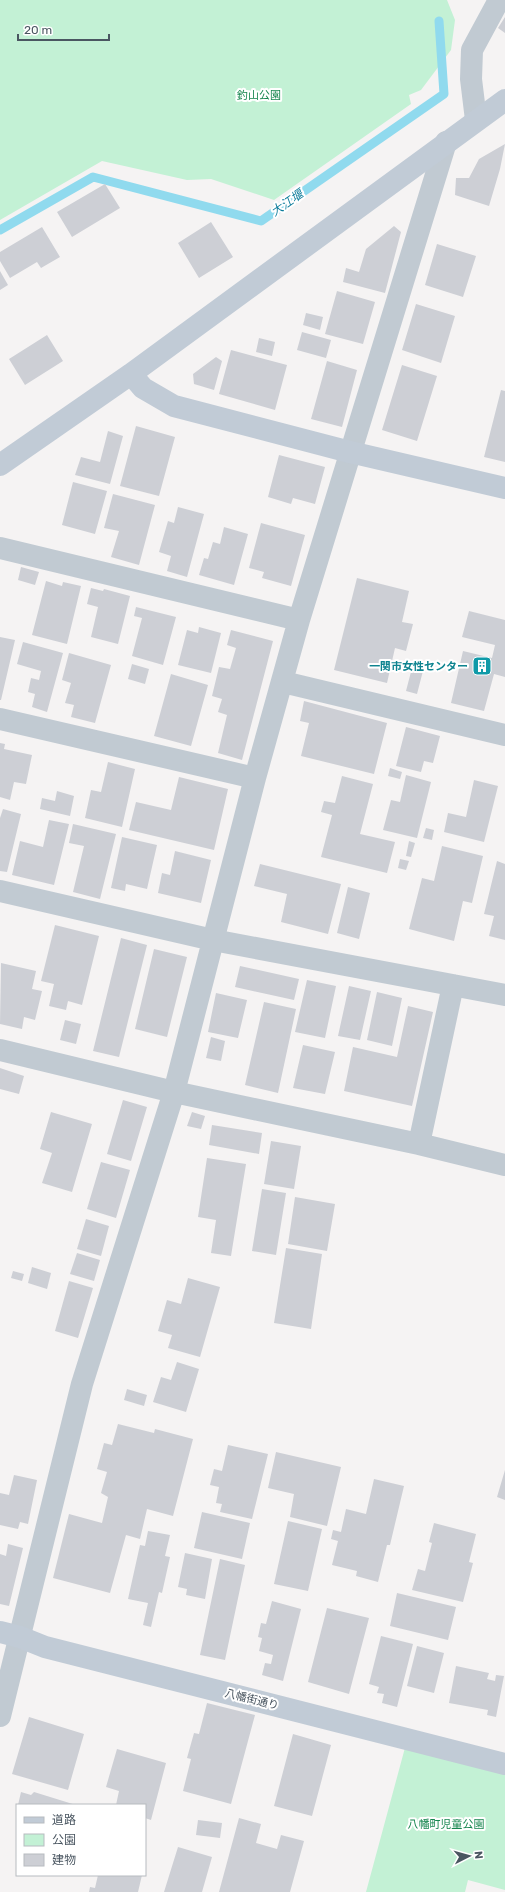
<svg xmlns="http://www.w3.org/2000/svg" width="505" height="1892" viewBox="0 0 505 1892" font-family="Rubik,'Noto Sans JP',sans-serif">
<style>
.green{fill:#c3f1d5}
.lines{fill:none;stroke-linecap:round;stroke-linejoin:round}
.stream{stroke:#90daee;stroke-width:9}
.building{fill:#cdcfd5}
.street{stroke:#c1cad2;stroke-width:22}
.secondary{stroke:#c1cbd6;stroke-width:22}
.labels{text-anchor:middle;stroke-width:4;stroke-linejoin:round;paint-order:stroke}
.park-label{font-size:11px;fill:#17864f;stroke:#fff}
.culture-label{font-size:11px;font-weight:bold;fill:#0d838f;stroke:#fff;text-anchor:end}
.street-label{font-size:11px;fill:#4a5661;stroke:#fff}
.water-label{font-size:12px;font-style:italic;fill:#0c7c9b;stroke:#fff}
</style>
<rect width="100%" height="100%" fill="#f5f3f3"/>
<!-- green -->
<path class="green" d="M0 0H447L455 20 451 50 421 90 409 95 411 104 274 200 211 179 187 180 102 161 0 220Z
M406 1744 505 1771V1890L468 1880 465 1892H366Z"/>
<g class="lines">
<!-- stream -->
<path class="stream" d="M0 230 93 177 261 221 444 94 439 21"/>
</g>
<!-- building -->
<path class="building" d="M505 17V33L498 28Z
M505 144 500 169 489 206 455 195 456 178H469L479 159Z
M105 184 120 208 72 237 57 212Z
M211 222 233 257 199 278 178 243Z
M394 226 401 232 385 293 343 282 346 268 359 272 366 249Z
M42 227 60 257 41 268 37 262 10 278 0 261V252Z
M437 244 476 256 463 297 425 285Z
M0 271 8 285 0 290Z
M337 291 375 302 363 344 325 334Z
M416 304 455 316 441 363 402 350Z
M306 313 323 317 320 330 303 325Z
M302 332 331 340 326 358 297 350Z
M47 335 63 361 25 385 9 359Z
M259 338 275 342 272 356 256 352Z
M231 350 287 365 275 410 219 394Z
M216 357 222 361 214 390 194 384 193 374Z
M327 361 357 370 342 427 311 419Z
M402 365 437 376 417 441 382 430Z
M501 390 505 391V462L484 457Z
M136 426 175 437 159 496 120 486Z
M108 431 123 436 110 484 75 475 81 457 100 462Z
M279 455 325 467 315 504 293 498 291 504 268 497Z
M73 482 107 491 95 534 62 525Z
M113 494 155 505 139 565 111 557 119 531 104 528Z
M178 507 204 514 187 577 167 571 171 556 159 552 168 521 174 523Z
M261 523 305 535 291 586 262 578 264 572 249 568Z
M224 527 248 534 234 585 199 575 204 558 208 559 213 542 220 544Z
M21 567 39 572 35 585 18 580Z
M357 578 409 591 402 622 413 624 406 651 395 648 387 683 334 670Z
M46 581 62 586 63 582 81 586 67 644 32 635Z
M91 588 103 591 104 589 130 596 118 644 91 637 98 607 87 604Z
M136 607 176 617 163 665 132 656 142 618 134 616Z
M469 611 505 620V677L494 674 484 711 451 703 463 651 492 658 495 645 462 637Z
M199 627 221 633 211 673 178 665 187 630 198 633Z
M231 630 273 641 242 760 218 753 227 715 218 712 222 699 212 696 219 667 230 669 236 648 227 645Z
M0 637 15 640 1 700H0Z
M23 642 63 653 47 712 32 707 35 694 28 692 31 678 39 680 41 671 17 664Z
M69 653 111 665 95 723 71 717 74 705 65 703 71 683 62 680Z
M132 664 149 669 145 684 128 679Z
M413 664 424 667 417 694 406 691Z
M171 674 208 685 191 746 154 736Z
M304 701 387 723 374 774 301 756 309 723 300 721Z
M406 727 440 736 433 763 424 761 421 772 396 766Z
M0 743 5 744 4 749 32 755 26 784 14 782 10 800 0 797Z
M108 762 135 769 122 827 85 818 91 790 101 792Z
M390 768 402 772 400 779 388 776Z
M406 775 431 782 417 838 383 830 391 800 400 802Z
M342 776 373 784 360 834 395 842 387 873 321 857 332 815 321 812 324 801 335 803Z
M179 777 228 789 214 850 129 830 136 802 171 810Z
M474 780 498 786 484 842 444 832 448 813 466 817Z
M57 791 74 796 70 816 40 809 42 798 55 801Z
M3 809 21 814 7 872 0 871V818Z
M49 820 69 824 54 885 12 875 20 841 43 847Z
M73 824 116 834 100 899 73 892 84 846 69 843Z
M426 828 434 830 432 840 423 838Z
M122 837 157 845 147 889 126 884 125 891 111 888Z
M409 841 415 843 411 857 406 856Z
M442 846 483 856 472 903 463 901 454 941 409 929 422 878 434 881Z
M175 851 211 860 201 903 158 893 162 873 170 875Z
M400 859 409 861 406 870 398 868Z
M497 861 505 864V940L489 936 494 916 484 914Z
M260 864 341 884 328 934 281 922 287 894 254 886Z
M348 887 370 893 359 939 337 933Z
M55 925 99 936 82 1005 68 1001 66 1010 49 1006 54 984 41 981Z
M121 938 147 945 119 1057 93 1051Z
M154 949 187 957 167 1037 135 1029Z
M1 963 36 971 32 989 42 991 35 1020 24 1017 22 1029 0 1024Z
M240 966 299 979 294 1000 235 987Z
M307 980 336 986 325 1038 295 1032Z
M349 986 371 991 360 1040 338 1036Z
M377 992 402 998 392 1046 367 1040Z
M216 993 247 1000 238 1038 208 1032Z
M264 1002 296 1009 278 1093 245 1085Z
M408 1006 433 1012 412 1106 344 1091 353 1047 397 1057Z
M65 1020 81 1024 76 1044 60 1040Z
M211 1037 225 1041 221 1061 206 1058Z
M303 1045 335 1052 325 1094 293 1088Z
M0 1068 24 1076 19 1094 0 1089Z
M123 1100 147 1107 131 1161 107 1154Z
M51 1112 92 1124 72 1192 42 1183 52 1153 40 1149Z
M192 1112 205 1116 201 1129 187 1126Z
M212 1125 262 1133 259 1154 209 1145Z
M271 1141 301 1146 294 1189 264 1184Z
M207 1158 246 1164 231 1256 211 1253 216 1220 198 1217Z
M101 1162 130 1170 116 1218 87 1209Z
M262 1189 286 1193 276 1255 252 1251Z
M295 1197 335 1204 327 1251 288 1244Z
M86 1219 109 1226 101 1256 77 1249Z
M286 1248 322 1254 311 1329 274 1323Z
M77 1253 100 1260 94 1281 70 1274Z
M32 1267 51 1273 47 1289 28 1283Z
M13 1271 24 1274 22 1281 11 1278Z
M188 1278 220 1287 200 1357 168 1348 172 1335 158 1331 167 1300 181 1304Z
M69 1281 93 1288 78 1338 55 1331Z
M177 1362 199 1369 186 1412 153 1402 161 1377 171 1380Z
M127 1389 147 1395 144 1406 124 1400Z
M118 1424 154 1433 155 1429 193 1439 173 1516 147 1509 140 1539 126 1535 110 1593 53 1578 69 1514 102 1523 108 1497 101 1493 107 1472 97 1469 104 1443 112 1445Z
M228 1445 268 1454 252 1519 220 1512 222 1504 216 1503 219 1487 210 1485 214 1469 222 1471Z
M276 1452 341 1467 327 1526 290 1517 294 1494 268 1488Z
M505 1470V1500L497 1497Z
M14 1475 37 1480 28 1524 20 1522 18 1529 0 1525V1493L9 1495Z
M374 1479 404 1486 390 1545H387L378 1582 356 1576 357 1571 332 1565 338 1541 331 1539 333 1530 341 1532 346 1509 366 1514Z
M202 1512 250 1523 242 1559 194 1548Z
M288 1521 322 1529 308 1591 274 1584Z
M434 1523 476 1534 469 1562 473 1563 463 1602 412 1590 418 1569 425 1571 432 1543 429 1542Z
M148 1531 170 1535 165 1556 170 1557 162 1593 159 1592 151 1627 143 1625 148 1603 128 1599 140 1545 145 1546Z
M8 1544 23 1548 9 1606 0 1604V1554L6 1556Z
M185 1553 212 1559 205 1599 186 1595 187 1589 178 1587Z
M220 1559 245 1565 225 1660 200 1655Z
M397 1593 456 1607 448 1640 390 1626Z
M272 1601 301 1609 283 1681 262 1675 265 1663 271 1664 273 1655 259 1651 262 1638 258 1637 261 1623 266 1624Z
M327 1608 369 1618 349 1694 308 1682Z
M381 1636 413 1644 397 1707 382 1703 384 1694 377 1693 379 1687 369 1684Z
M417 1646 444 1653 434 1693 407 1686Z
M456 1666 489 1673 487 1679 495 1681 496 1675 504 1676 496 1717 487 1715 488 1710 449 1703Z
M207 1703 255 1715 231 1804 183 1791 191 1759 187 1758 194 1733 199 1734Z
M29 1717 84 1734 68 1790 12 1774Z
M293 1734 331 1745 312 1816 274 1806Z
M117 1749 166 1763 151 1820 145 1818V1805H116L119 1791 106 1787Z
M21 1792 31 1795 34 1792 76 1805H18Z
M239 1818 261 1824 256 1843 277 1849 281 1835 304 1841 290 1892H219Z
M198 1820 222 1823 220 1838 196 1835Z
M178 1847 212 1857 202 1892H164Z
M98 1875H142L138 1892H89L90 1887 95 1888Z"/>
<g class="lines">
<!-- street -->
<path class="street" d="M476 120 471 79 472 50 499 0
M0 548 299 620
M283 682 505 735
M0 719 255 778
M0 891 213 940 505 995
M0 1050 174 1092 419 1144 505 1165
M419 1144 453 985
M0 1716 82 1384 174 1092 255 778 299 620 446 142"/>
<!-- secondary -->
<path class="secondary" d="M131 374 143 388 174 406 350 452 505 488
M0 465 131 374 505 100
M0 1632 20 1637 45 1647 505 1764"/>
</g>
<!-- icons -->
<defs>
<g id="building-square" transform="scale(1)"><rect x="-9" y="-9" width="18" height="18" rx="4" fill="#0f9aa8" stroke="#fff"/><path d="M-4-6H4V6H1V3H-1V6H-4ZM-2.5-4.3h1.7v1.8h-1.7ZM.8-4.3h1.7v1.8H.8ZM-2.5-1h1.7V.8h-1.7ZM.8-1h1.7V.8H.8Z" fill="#fff"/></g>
</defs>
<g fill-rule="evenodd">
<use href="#building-square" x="482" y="666"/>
</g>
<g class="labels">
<!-- park labels -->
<g class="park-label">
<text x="259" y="99">釣山公園</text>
<text x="446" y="1828">八幡町児童公園</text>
</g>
<!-- culture labels -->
<g class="culture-label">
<text x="468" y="670">一関市女性センター</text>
</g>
<!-- street labels -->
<g class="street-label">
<text transform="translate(252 1699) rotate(14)" y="4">八幡街通り</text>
</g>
<!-- water labels -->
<g class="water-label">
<text transform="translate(287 203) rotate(-35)" y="4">大江堰</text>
</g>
</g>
<!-- legend -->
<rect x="16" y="1804" width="130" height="72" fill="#ffffff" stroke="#b7bbc0"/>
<rect x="24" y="1817" width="20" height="6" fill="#c1cbd6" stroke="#b7bbc0"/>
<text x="52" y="1824" font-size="12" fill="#4a5661">道路</text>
<rect x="24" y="1834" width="20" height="12" fill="#c3f1d5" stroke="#b7bbc0"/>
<text x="52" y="1844" font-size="12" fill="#4a5661">公園</text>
<rect x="24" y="1854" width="20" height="12" fill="#cdcfd5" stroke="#b7bbc0"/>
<text x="52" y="1864" font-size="12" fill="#4a5661">建物</text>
<!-- north arrow -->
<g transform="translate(469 1856) rotate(84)" stroke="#ffffff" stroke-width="3" paint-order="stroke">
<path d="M0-3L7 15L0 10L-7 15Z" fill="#4a5661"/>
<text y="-6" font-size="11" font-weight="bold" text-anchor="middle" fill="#4a5661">N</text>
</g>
<!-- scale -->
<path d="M18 34v6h91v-6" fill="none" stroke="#4a5661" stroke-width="2"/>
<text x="24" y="34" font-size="12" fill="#4a5661" stroke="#ffffff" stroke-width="3" paint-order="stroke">20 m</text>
</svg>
